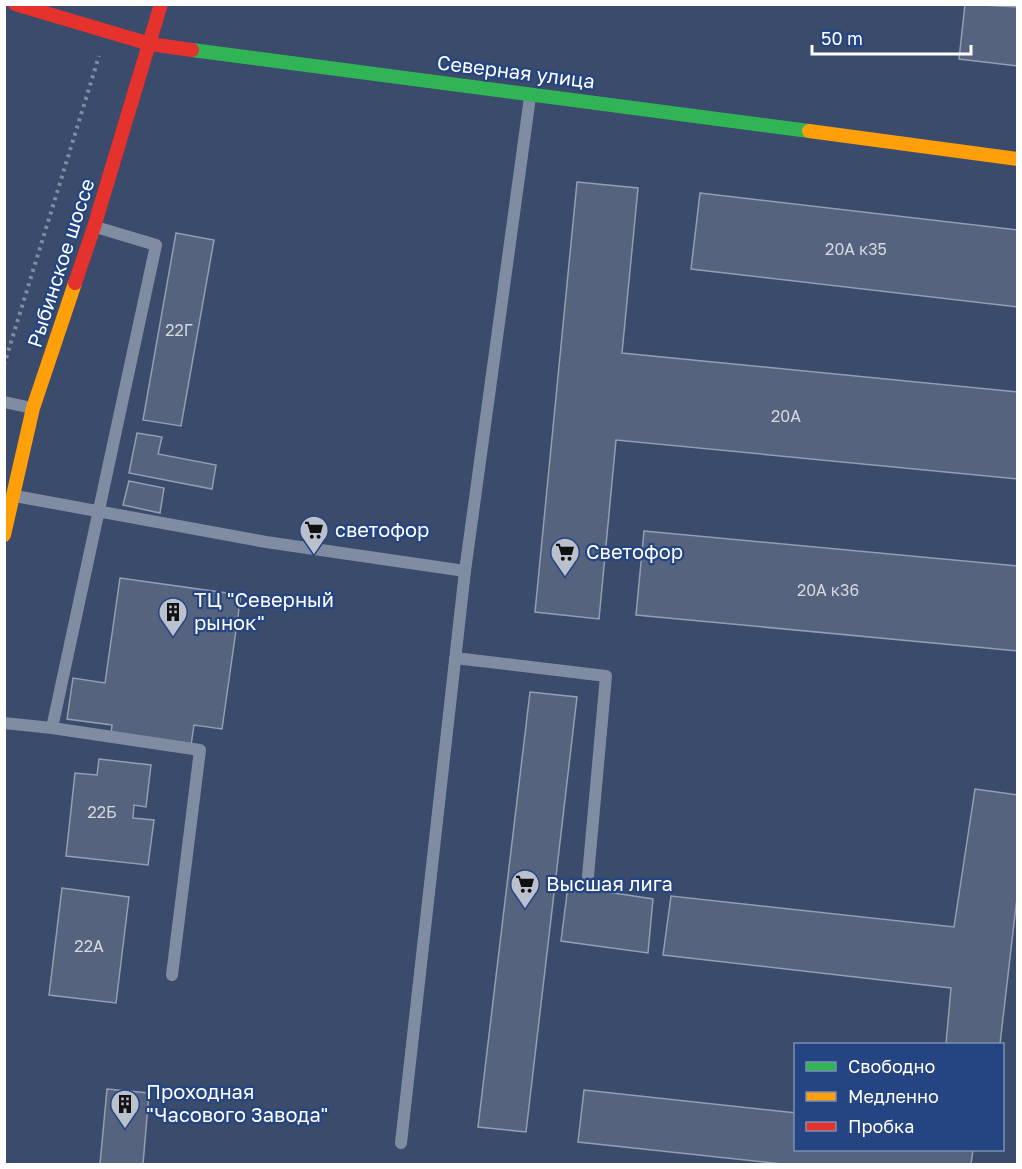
<svg xmlns="http://www.w3.org/2000/svg" width="1022" height="1169" viewBox="0 0 1022 1169" font-family="'Golos Text',sans-serif">
<style>
.building{fill:#55637e;stroke:#939eb1;stroke-width:1.5}
.lines{fill:none;stroke-linecap:round;stroke-linejoin:round}
.path{stroke:#808ca2;stroke-width:4;stroke-dasharray:3 4.5;stroke-linecap:butt}
.lane{stroke:#808ca2;stroke-width:12}
.fast{stroke:#30b455;stroke-width:14}
.slow{stroke:#ff9f0a;stroke-width:14}
.jam{stroke:#e5322d;stroke-width:14}
.labels{text-anchor:middle;stroke-width:4.5;stroke-linejoin:round;paint-order:stroke}
.number-label{font-size:16px;fill:#d4d8df}
.street-label{font-size:20px;fill:#fff;stroke:#244582}
.poi-label{font-size:20px;fill:#fff;stroke:#244582;text-anchor:start}
</style>
<rect width="100%" height="100%" fill="#3a4b6c"/>
<!-- building -->
<path class="building" d="M965 4 1018 7V66L959 59Z
M577 182 638 188 622 353 1018 392V479L616 440 599 619 535 612Z
M700 193 1018 230V307L691 269Z
M176 233 214 240 181 426 143 420Z
M137 433 162 437 158 454 216 465 212 489 129 473Z
M129 481 164 488 160 513 123 505Z
M644 531 1018 566V651L636 615Z
M120 578 241 595 222 729 194 725 191 745 111 734 112 725 67 719 73 678 105 683Z
M530 692 577 697 526 1132 478 1127Z
M99 759 151 765 146 807 134 805 133 818 154 820 148 865 66 856 75 773 97 775Z
M975 789 1018 795V889L1000 1044H946L951 988 663 955 671 896 954 927Z
M568 886 653 899 648 953 561 941Z
M62 888 129 897 116 1003 49 995Z
M107 1089 149 1093 143 1164H100Z
M584 1090 796 1113V1150H973L971 1164H782L578 1142Z"/>
<g class="lines">
<!-- path -->
<path class="path" d="M4 365 99 56"/>
<!-- lane -->
<path class="lane" d="M4 402 32 408
M15 496 266 542 465 571
M455 658 606 676 588 876
M4 723 52 728 200 750 172 975
M52 728 156 245 96 227
M401 1143 465 571 530 97"/>
<!-- fast -->
<path class="fast" d="M192 50 809 131"/>
<!-- slow -->
<path class="slow" d="M809 131 1018 159
M4 535 33 408 75 283"/>
<!-- jam -->
<path class="jam" d="M15 4 150 44 192 50
M75 283 94 227 161 4"/>
</g>
<!-- icons -->
<defs>
<g id="supermarket-pin" transform="scale(1.5)"><path d="M0 17L-7.5 6A9.5 9.5 0 1 1 7.5 6Z" fill="#bac0cc" stroke="#244582"/><path d="M-6-5.5h2.5l.6 2H6L4.5 2H-2.5L-4.4-4H-6ZM-1.5 3.2a1.3 1.3 0 1 0 .1 0ZM3 3.2a1.3 1.3 0 1 0 .1 0Z" fill="#111"/></g>
<g id="building-pin" transform="scale(1.5)"><path d="M0 17L-7.5 6A9.5 9.5 0 1 1 7.5 6Z" fill="#bac0cc" stroke="#244582"/><path d="M-4-6H4V6H1V3H-1V6H-4ZM-2.5-4.3h1.7v1.8h-1.7ZM.8-4.3h1.7v1.8H.8ZM-2.5-1h1.7V.8h-1.7ZM.8-1h1.7V.8H.8Z" fill="#111"/></g>
</defs>
<g fill-rule="evenodd">
<use href="#supermarket-pin" x="314" y="530"/>
<use href="#supermarket-pin" x="565" y="552"/>
<use href="#building-pin" x="173" y="612"/>
<use href="#supermarket-pin" x="525" y="884"/>
<use href="#building-pin" x="125" y="1104"/>
</g>
<g class="labels">
<!-- number labels -->
<g class="number-label">
<text x="856" y="255">20А к35</text>
<text x="179" y="336">22Г</text>
<text x="786" y="422">20А</text>
<text x="828" y="596">20А к36</text>
<text x="102" y="818">22Б</text>
<text x="89" y="952">22А</text>
</g>
<!-- street labels -->
<g class="street-label">
<text transform="translate(516 72) rotate(7)" y="7">Северная улица</text>
<text transform="translate(61 263) rotate(-72)" y="7">Рыбинское шоссе</text>
</g>
<!-- poi labels -->
<g class="poi-label">
<text x="335" y="537">светофор</text>
<text x="586" y="559">Светофор</text>
<text x="194" y="607">ТЦ "Северный<tspan x="194" dy="23">рынок"</tspan></text>
<text x="546" y="891">Высшая лига</text>
<text x="146" y="1099">Проходная<tspan x="146" dy="23">"Часового 3авода"</tspan></text>
</g>
</g>
<!-- border -->
<rect width="1022" height="1169" fill="none" stroke="#ffffff" stroke-width="12"/>
<!-- legend -->
<rect x="794" y="1043" width="210" height="108" fill="#244582" stroke="#7c8fb4" stroke-width="1.5"/>
<rect x="806" y="1062" width="30" height="9" fill="#30b455" stroke="#7c8fb4" stroke-width="1.5"/>
<text x="848" y="1073" font-size="18" fill="#ffffff">Свободно</text>
<rect x="806" y="1092" width="30" height="9" fill="#ff9f0a" stroke="#7c8fb4" stroke-width="1.5"/>
<text x="848" y="1103" font-size="18" fill="#ffffff">Медленно</text>
<rect x="806" y="1122" width="30" height="9" fill="#e5322d" stroke="#7c8fb4" stroke-width="1.5"/>
<text x="848" y="1133" font-size="18" fill="#ffffff">Пробка</text>
<!-- scale -->
<path d="M812 45v9h159v-9" fill="none" stroke="#ffffff" stroke-width="3"/>
<text x="821" y="45" font-size="18" fill="#ffffff" stroke="#244582" stroke-width="4.5" paint-order="stroke">50 m</text>
</svg>
